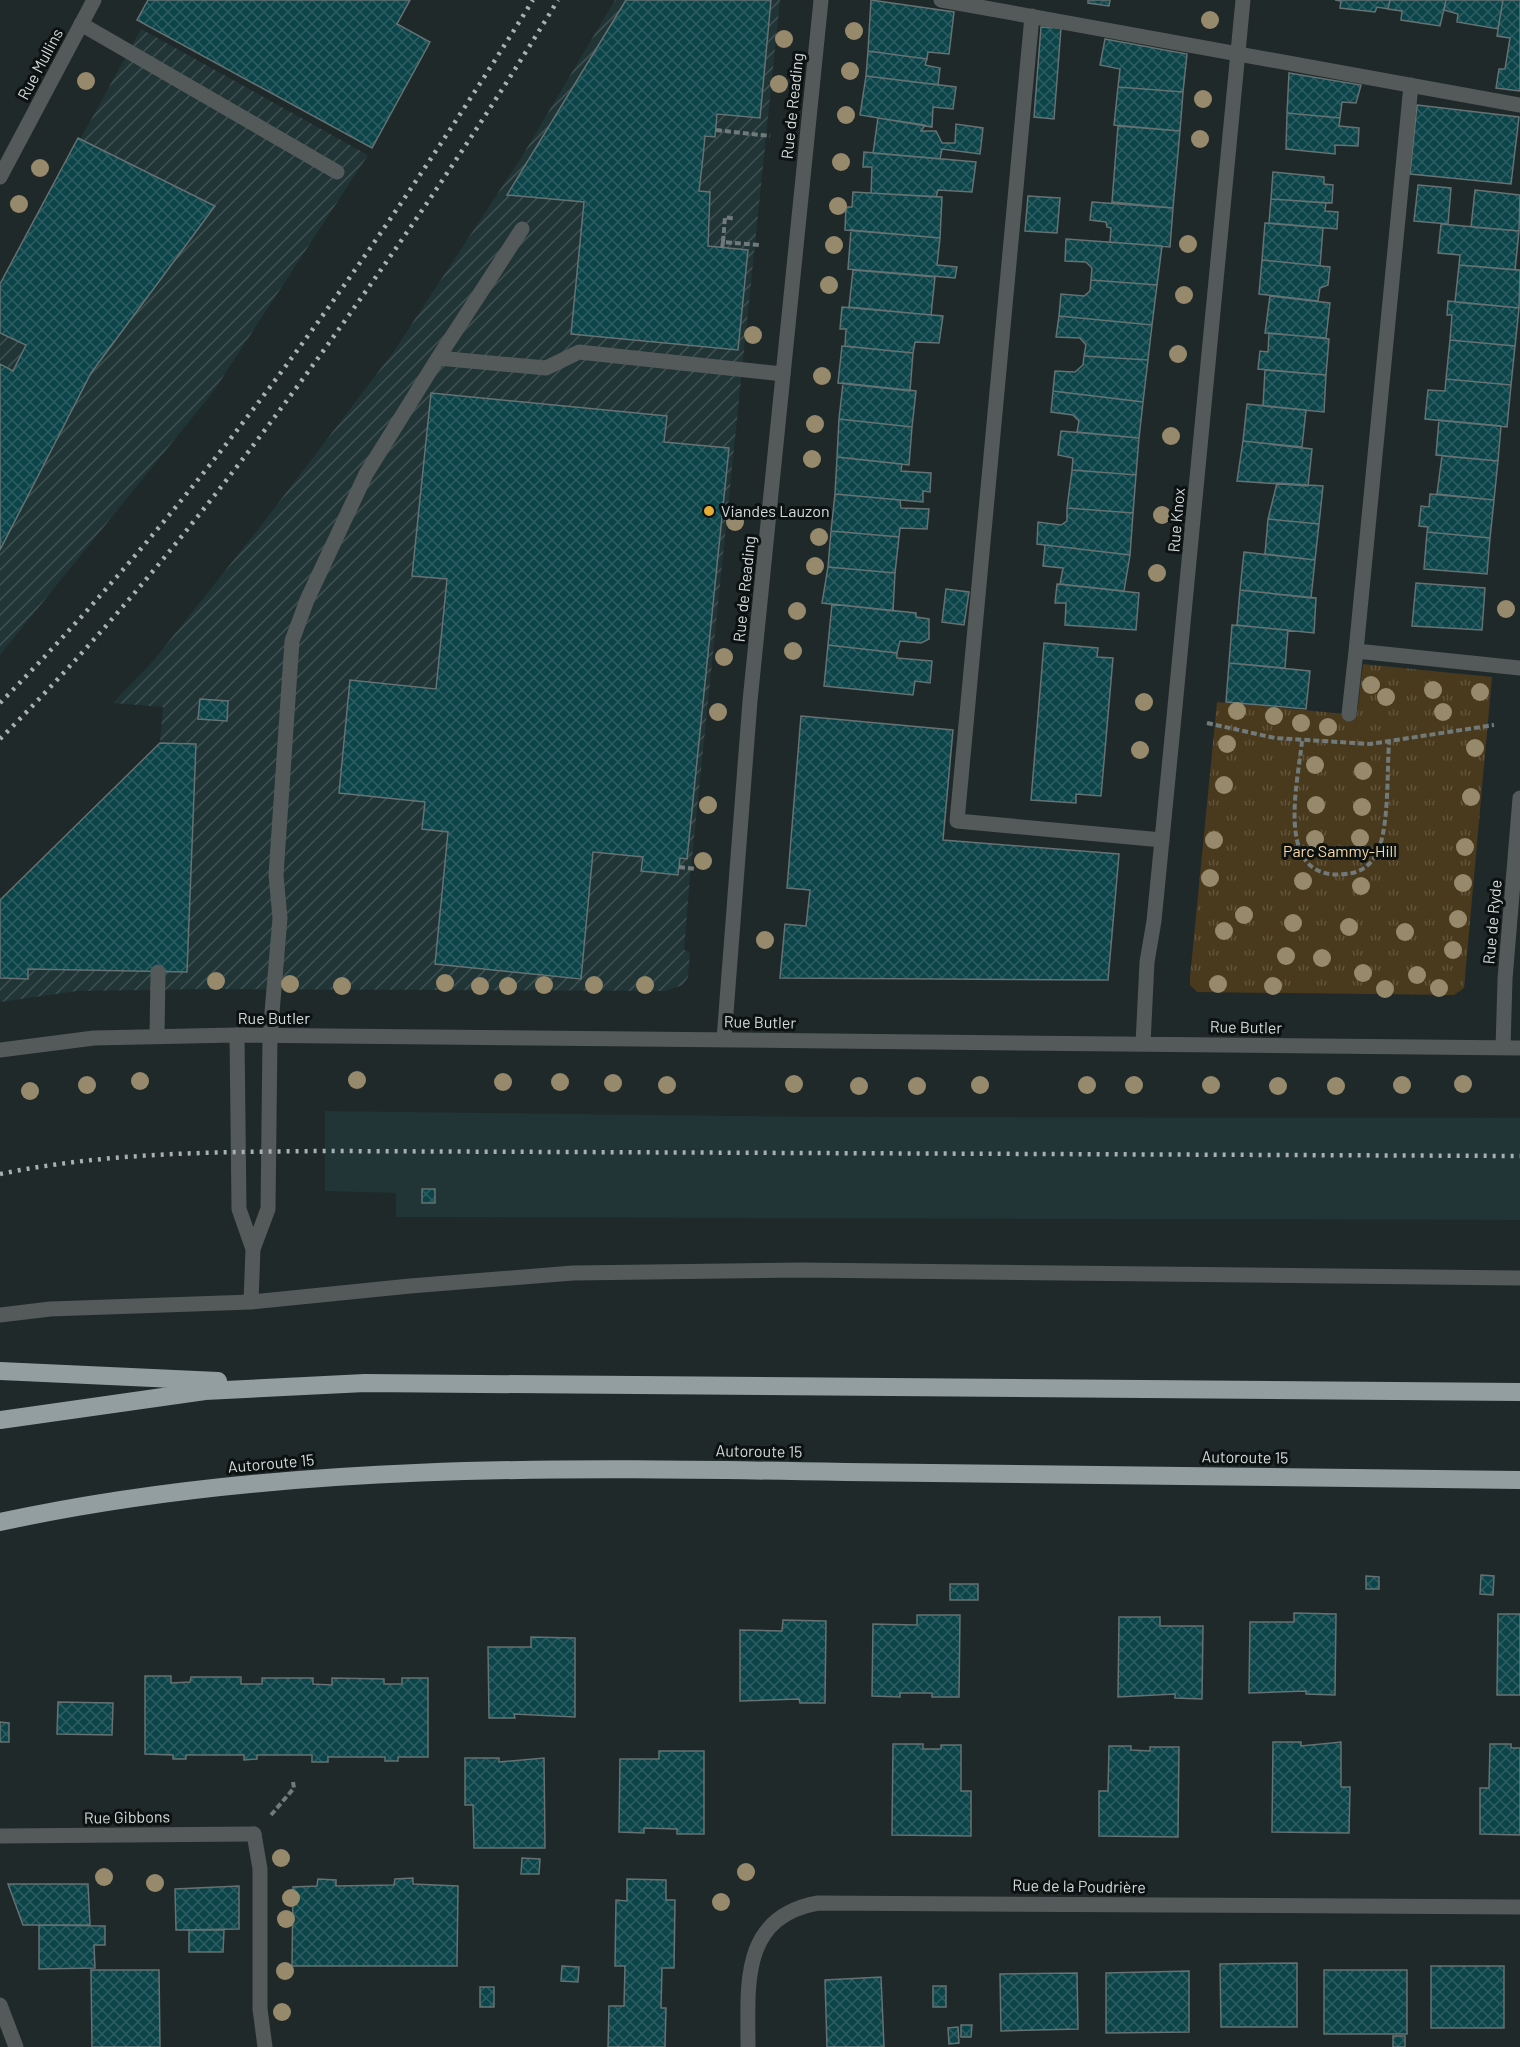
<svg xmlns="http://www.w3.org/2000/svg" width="1520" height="2047" viewBox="0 0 1520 2047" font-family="Barlow,sans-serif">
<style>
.built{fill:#213436}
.industrial{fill:url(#industrial-furrows)}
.park{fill:url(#park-tufts)}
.building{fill:url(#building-cross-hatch);stroke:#657172;stroke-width:1.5}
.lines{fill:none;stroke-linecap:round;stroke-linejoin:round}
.path{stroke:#717a7a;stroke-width:4;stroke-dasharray:6 3;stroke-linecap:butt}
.service{stroke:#54595a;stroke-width:15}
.minor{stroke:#54595a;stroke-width:15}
.tertiary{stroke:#54595a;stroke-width:15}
.motorway{stroke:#929ea0;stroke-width:18}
.rail{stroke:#a8b0b0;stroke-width:4.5;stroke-dasharray:3 6;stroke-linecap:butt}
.tree{fill:#97896b}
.poi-dot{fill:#e7ac36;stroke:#0c1111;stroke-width:2}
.labels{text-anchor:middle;stroke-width:6;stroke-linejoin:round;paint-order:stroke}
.street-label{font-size:16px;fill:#d4dbdb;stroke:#0c1111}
.poi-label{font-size:16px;fill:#d4dbdb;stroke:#0c1111;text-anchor:start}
.park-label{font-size:16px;fill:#f9d8a1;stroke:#0c1111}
</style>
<defs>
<pattern id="industrial-furrows" width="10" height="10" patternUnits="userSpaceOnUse" patternTransform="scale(1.5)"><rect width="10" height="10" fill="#213436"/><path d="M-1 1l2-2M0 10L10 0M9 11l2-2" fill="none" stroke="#405152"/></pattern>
<pattern id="park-tufts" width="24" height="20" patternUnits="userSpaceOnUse" patternTransform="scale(1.5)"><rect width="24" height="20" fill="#49391d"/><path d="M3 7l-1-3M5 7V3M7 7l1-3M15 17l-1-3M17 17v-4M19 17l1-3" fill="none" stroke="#62553d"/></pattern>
<pattern id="building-cross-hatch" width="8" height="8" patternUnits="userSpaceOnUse" patternTransform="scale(1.5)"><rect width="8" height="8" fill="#0b4449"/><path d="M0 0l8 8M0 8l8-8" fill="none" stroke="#2e5e63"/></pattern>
</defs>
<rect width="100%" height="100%" fill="#1f292a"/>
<!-- built -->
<path class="built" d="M325 1111 832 1117 1520 1118V1220L396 1217V1193L325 1191Z"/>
<!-- industrial -->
<path class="industrial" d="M615 0H780L690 877 684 950 690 952 688 977 683 985 665 991 209 989 77 991 0 1002V900L160 743 163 707 113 703 154 660 260 527 392 354 521 158Z
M141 29 368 155 213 392 0 655V285Z"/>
<!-- park -->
<path class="park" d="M1363 664 1492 677 1464 988 1454 995 1197 992 1190 985V977L1217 702 1357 715Z"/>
<!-- building -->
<path class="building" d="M148 0H410L397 24 430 42 372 148 137 20Z
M626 0H771L760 118 717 114 715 137 705 136 703 157 699 191 710 192 708 246 748 250 738 350 571 334 584 202 507 195Z
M871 0 954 12 949 54 928 52 927 59 868 51Z
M1088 0H1110L1109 6 1088 3Z
M1335 0H1390L1388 9 1377 7 1375 12 1340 8 1341 1Z
M1390 0H1446L1440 26 1401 20 1402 11 1388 9Z
M1446 0H1503L1498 29 1457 22 1458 14 1444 10Z
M1503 0H1520V91L1496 88 1499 69H1505L1510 38 1497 36Z
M1041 27 1061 28 1054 119 1034 117Z
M1105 39 1187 54 1183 92 1118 87 1120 69 1100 65Z
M868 51 927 59 925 65 940 68 938 85 866 76Z
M1289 73 1361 85 1356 103 1342 102 1340 118 1287 113Z
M866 76 956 87 953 109 933 107 932 127 860 115Z
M1118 87 1183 92 1180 131 1114 125Z
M1417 105 1519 117 1511 184 1410 174Z
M1287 113 1340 118 1339 126 1359 128 1358 146 1335 145V154L1286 149Z
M878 118 925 125 921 131H936L942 143H955L956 124 983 128 980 154 942 149 940 159 873 153Z
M1118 126 1180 131 1173 208 1112 202Z
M78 138 215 206 91 373 0 550V364L13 371 26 345 0 333V284Z
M864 152 976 162 972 192 938 190 936 197 871 193 872 167H863Z
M1273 172 1324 177V184L1333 185 1332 203 1271 199Z
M1418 185 1451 188 1448 224 1414 221Z
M1475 190 1520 195 1519 231 1471 227Z
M853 192 942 197 940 238 845 230 846 207H852Z
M1028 196 1060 198 1057 233 1025 231Z
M1271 199 1326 203 1325 211 1338 212 1337 229 1269 223Z
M1092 202 1173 208 1170 247 1110 242 1111 228 1107 227 1106 222 1090 220Z
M1265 223 1323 228 1320 266 1262 260Z
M1441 224 1519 231 1515 270 1459 265 1460 255 1438 253Z
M851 230 940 238 937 265 957 267 955 278 848 269Z
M1066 239 1162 246 1157 285 1091 280 1092 268 1086 262 1065 261Z
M1262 260 1330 267 1328 285 1320 288 1318 301 1259 294Z
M1459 265 1520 270 1519 308 1455 302Z
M853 270 935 277 931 315 849 307Z
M1091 280 1157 285 1152 325 1059 316 1061 294 1084 296 1090 291Z
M1270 296 1330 303 1326 338 1265 333Z
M1448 301 1519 308 1515 346 1450 340 1452 315H1447Z
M842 307 943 316 939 343 915 342 913 353 845 346 846 329H840Z
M1059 316 1152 325 1148 360 1084 356 1086 345 1080 338 1056 337Z
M1269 333 1329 339 1326 375 1258 369 1260 351 1268 352Z
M1450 340 1515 346 1511 385 1446 379Z
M842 346 913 353 910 391 838 383Z
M1084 356 1148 360 1143 402 1053 391 1055 371 1075 372 1083 365Z
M1265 370 1326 375 1324 412 1263 406Z
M1446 379 1511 385 1507 427 1425 419 1428 390 1445 391Z
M843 383 916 391 912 427 839 419Z
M1053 391 1143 402 1139 438 1077 432 1079 421 1073 415 1051 412Z
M431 393 667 416 664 442 729 448 687 859 680 858 678 875 641 871 643 857 593 852 581 979 435 964 448 832 422 829 425 802 339 793 350 680 436 689 447 579 412 576Z
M1247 404 1306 410 1302 447 1243 441Z
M839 419 912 427 909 465 837 457Z
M1439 420 1501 426 1498 461 1436 455Z
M1061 431 1139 438 1136 475 1072 470 1073 458 1058 455Z
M1243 441 1312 449 1308 486 1237 481Z
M1442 456 1498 461 1494 500 1437 494Z
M837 457 902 464 901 471 931 473 930 492 923 491V502L835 494Z
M1072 470 1136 475 1133 513 1067 508Z
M1277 483 1323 486 1319 524 1268 519Z
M835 494 900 500 901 508 929 509 927 529 900 528 899 537 831 531Z
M1430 494 1494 500 1490 538 1427 532 1428 527 1419 526 1421 506 1429 507Z
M1067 508 1133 513 1130 555 1037 544 1038 522 1061 525 1067 521Z
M1268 519 1319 524 1315 560 1265 554Z
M831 531 899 537 895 573 828 567Z
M1427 532 1490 538 1487 574 1424 569Z
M1045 545 1130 555 1124 591 1060 584 1063 568 1043 566Z
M1244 552 1315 560 1311 598 1240 590Z
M828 567 895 573 893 611 822 603Z
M1416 583 1485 588 1482 630 1412 626Z
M1057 584 1139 593 1136 630 1065 625 1066 603H1055Z
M946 589 969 592 964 625 942 622Z
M1240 590 1316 598 1314 633 1237 625Z
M832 604 916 613V617L929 619V639L921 643 900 641 897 653 828 645Z
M1232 625 1288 630 1285 668 1229 663Z
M1044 643 1098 648 1097 657 1113 658 1101 796 1076 794V803L1031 800Z
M828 645 897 653V658L932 661 930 683 915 681 913 695 824 686Z
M1229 663 1310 671 1306 709 1226 702Z
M200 699 228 701 227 721 198 719Z
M801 716 953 730 943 840 1119 854 1108 980 780 978 785 924 806 926 810 890 787 888Z
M160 743 196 744 187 972 28 969V979L0 978V900Z
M422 1189H435V1203H422Z
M1481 1575 1494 1576 1493 1595 1480 1594Z
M1366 1576 1379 1577V1589H1366Z
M950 1584H978V1600H950Z
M1294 1613 1336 1614 1335 1695 1306 1694V1691L1249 1693 1250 1622H1294Z
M1498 1614H1520V1695H1497Z
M917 1615H960L959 1697H932V1693H900V1697L872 1696 873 1624 917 1625Z
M1119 1617H1160V1626H1203L1202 1699 1175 1698V1694L1118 1697Z
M783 1620 826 1621 825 1703H800L799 1699 740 1701V1630L782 1631Z
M531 1637 575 1638V1717L514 1714 515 1718H489L488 1647H531Z
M145 1676H171V1683L190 1682 191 1677H241V1684H262V1678H313V1684L332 1685V1678L384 1679V1684H402V1678H428V1757H398V1761H385V1757H328V1762H312V1755H257V1759L244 1760V1755H186V1759H173V1755L145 1754Z
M58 1702 113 1703 112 1735 57 1734Z
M0 1722 9 1723V1742H0Z
M1273 1742H1301V1746L1341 1742V1787H1350L1349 1833 1272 1832Z
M893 1744H923V1749H941V1745H961V1791H971V1836L892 1835Z
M1490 1744H1511V1748H1520V1835L1480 1834V1788H1489Z
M1109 1746H1131V1750L1150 1751V1747H1179L1178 1837 1099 1836V1791H1108Z
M659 1751H704V1834H677V1829L644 1828V1833L619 1832 620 1759H659Z
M465 1758H499V1762L544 1758 545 1848H474L473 1805H465Z
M522 1858 540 1859 539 1874H521Z
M413 1878V1884L458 1886 457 1966H292L293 1887 317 1886 318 1879 336 1880V1886L394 1885 395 1879Z
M627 1879 666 1880V1900H675L674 1968H662L661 2008H666L665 2047H608L609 2006H624L625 1966H615L616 1900 627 1901Z
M8 1884H88L90 1925H23Z
M239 1886V1929L176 1930 175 1889Z
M39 1925 105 1926V1945H94L95 1968 39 1969Z
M189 1930H224L223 1952H189Z
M1297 1963V2027H1221L1220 1964Z
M562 1966 579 1967 578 1982 561 1981Z
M1431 1966H1504V2028H1431Z
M91 1970H159L160 2047H92Z
M1324 1970H1407V2034H1324Z
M1189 1971V2032L1106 2033V1973Z
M1077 1973 1078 2029 1001 2031 1000 1974Z
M881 1977 884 2047H827L825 1980Z
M933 1986H946V2007H933Z
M480 1987H494V2007H480Z
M961 2025H972L971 2037H961Z
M958 2027 959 2043 949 2044 948 2028Z
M1393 2036H1405V2047H1393Z"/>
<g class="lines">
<!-- path -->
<path class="path" d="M716 130 770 136
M723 242 725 217 735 219
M722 248 723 242 759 245
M722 510H730
M1207 723 1275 738 1370 744 1494 725
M1302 741C1298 783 1273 882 1345 874 1362 873 1374 863 1379 848 1389 822 1387 771 1389 742
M679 867 696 869
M271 1815 294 1788 293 1782"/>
<!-- service -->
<path class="service" d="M941 0 1520 105
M1032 16 957 821 1162 840
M81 24 337 172
M1411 85 1356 651 1520 668
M438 358 522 229
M1349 714 1356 651
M237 1035 239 1209 253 1249
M157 1036 158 972
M251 1302 253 1249 268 1209 270 1036 280 918 276 875 292 641 307 600 366 474 438 358 546 368 579 352 783 374
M0 1315 50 1309 251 1302 410 1286 573 1273 802 1270 1520 1278
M254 1834 260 1869V2009L265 2047"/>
<!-- minor -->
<path class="minor" d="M0 177 94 0
M724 1039 750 701 821 0
M1143 1044 1147 962 1154 921 1174 717 1243 0
M1503 1048 1505 979 1520 798
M0 1050 94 1038 237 1035 1520 1048
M0 1836 254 1834
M748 2047C748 1985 740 1917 818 1903L1520 1907"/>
<!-- tertiary -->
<path class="tertiary" d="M0 2005 16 2047"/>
<!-- motorway -->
<path class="motorway" d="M0 1371 218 1381
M0 1420 205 1391 365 1383 1520 1392
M0 1522C277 1462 564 1467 846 1472 1071 1475 1295 1477 1520 1480"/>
<!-- rail -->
<path class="rail" d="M0 703C207 493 377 249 533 0
M0 739C128 611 239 469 344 322 419 217 491 110 558 0
M0 1174C108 1152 216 1152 326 1151L1520 1156"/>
</g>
<!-- trees -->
<g class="tree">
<circle cx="1210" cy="20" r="9"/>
<circle cx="854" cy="31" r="9"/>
<circle cx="784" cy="39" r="9"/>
<circle cx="850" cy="71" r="9"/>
<circle cx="86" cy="81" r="9"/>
<circle cx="779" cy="84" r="9"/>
<circle cx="1203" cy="99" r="9"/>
<circle cx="846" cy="115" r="9"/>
<circle cx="1200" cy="139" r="9"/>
<circle cx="841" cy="162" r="9"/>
<circle cx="40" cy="168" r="9"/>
<circle cx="19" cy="204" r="9"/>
<circle cx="838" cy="206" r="9"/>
<circle cx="1188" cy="244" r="9"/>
<circle cx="834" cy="245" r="9"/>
<circle cx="829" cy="285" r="9"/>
<circle cx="1184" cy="295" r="9"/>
<circle cx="753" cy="335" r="9"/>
<circle cx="1178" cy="354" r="9"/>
<circle cx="822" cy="376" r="9"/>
<circle cx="815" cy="424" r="9"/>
<circle cx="1171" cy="436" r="9"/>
<circle cx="812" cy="459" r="9"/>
<circle cx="1162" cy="515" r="9"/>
<circle cx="735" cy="522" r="9"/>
<circle cx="819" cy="537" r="9"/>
<circle cx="815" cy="566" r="9"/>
<circle cx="1157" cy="573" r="9"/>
<circle cx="1506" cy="609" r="9"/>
<circle cx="797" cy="611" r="9"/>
<circle cx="793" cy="651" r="9"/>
<circle cx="724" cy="657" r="9"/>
<circle cx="1371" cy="685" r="9"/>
<circle cx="1433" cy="690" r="9"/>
<circle cx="1480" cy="692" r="9"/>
<circle cx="1386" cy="697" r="9"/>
<circle cx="1144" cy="702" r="9"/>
<circle cx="1237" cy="711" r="9"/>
<circle cx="718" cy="712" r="9"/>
<circle cx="1443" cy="712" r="9"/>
<circle cx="1274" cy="716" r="9"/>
<circle cx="1301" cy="723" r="9"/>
<circle cx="1328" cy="727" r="9"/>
<circle cx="1227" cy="744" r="9"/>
<circle cx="1475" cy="748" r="9"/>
<circle cx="1140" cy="750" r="9"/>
<circle cx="1315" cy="765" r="9"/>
<circle cx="1363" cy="771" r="9"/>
<circle cx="1224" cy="785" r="9"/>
<circle cx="1471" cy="797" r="9"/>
<circle cx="708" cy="805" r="9"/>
<circle cx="1316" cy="805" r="9"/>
<circle cx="1362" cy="807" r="9"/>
<circle cx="1360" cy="838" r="9"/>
<circle cx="1315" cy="839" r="9"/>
<circle cx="1214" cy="840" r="9"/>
<circle cx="1465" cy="847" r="9"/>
<circle cx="703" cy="861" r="9"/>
<circle cx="1210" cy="878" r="9"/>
<circle cx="1303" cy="881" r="9"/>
<circle cx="1463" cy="883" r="9"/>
<circle cx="1361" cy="886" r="9"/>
<circle cx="1244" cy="915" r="9"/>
<circle cx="1458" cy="919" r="9"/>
<circle cx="1293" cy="923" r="9"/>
<circle cx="1349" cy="927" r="9"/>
<circle cx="1224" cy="931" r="9"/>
<circle cx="1405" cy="932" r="9"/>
<circle cx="765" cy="940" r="9"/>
<circle cx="1453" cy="950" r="9"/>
<circle cx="1286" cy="956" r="9"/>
<circle cx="1322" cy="958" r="9"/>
<circle cx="1363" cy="973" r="9"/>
<circle cx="1417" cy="975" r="9"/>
<circle cx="216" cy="981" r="9"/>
<circle cx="445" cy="983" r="9"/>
<circle cx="290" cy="984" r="9"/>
<circle cx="1218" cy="984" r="9"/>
<circle cx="544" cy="985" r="9"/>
<circle cx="594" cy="985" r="9"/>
<circle cx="645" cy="985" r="9"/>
<circle cx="342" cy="986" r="9"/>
<circle cx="480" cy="986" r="9"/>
<circle cx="508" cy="986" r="9"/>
<circle cx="1273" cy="986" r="9"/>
<circle cx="1439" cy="988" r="9"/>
<circle cx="1385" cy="989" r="9"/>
<circle cx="357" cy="1080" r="9"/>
<circle cx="140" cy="1081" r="9"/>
<circle cx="503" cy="1082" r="9"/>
<circle cx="560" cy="1082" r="9"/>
<circle cx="613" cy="1083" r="9"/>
<circle cx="794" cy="1084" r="9"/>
<circle cx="1463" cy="1084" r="9"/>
<circle cx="87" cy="1085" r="9"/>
<circle cx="667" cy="1085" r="9"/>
<circle cx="980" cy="1085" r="9"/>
<circle cx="1087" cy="1085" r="9"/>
<circle cx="1134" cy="1085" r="9"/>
<circle cx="1211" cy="1085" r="9"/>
<circle cx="1402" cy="1085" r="9"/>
<circle cx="859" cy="1086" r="9"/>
<circle cx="917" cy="1086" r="9"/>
<circle cx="1278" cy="1086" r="9"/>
<circle cx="1336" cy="1086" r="9"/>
<circle cx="30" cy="1091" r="9"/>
<circle cx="281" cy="1858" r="9"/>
<circle cx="746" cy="1872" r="9"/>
<circle cx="104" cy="1877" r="9"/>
<circle cx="155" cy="1883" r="9"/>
<circle cx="291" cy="1898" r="9"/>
<circle cx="721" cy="1902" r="9"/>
<circle cx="286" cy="1919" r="9"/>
<circle cx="285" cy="1971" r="9"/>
<circle cx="282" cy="2012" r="9"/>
</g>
<!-- markers -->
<circle class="poi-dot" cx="709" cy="511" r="6"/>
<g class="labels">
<!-- street labels -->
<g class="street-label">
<text transform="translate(40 64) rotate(-62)" y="6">Rue Mullins</text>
<text transform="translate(792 106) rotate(-84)" y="6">Rue de Reading</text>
<text transform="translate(1176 520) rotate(-85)" y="6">Rue Knox</text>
<text transform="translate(744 589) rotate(-84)" y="6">Rue de Reading</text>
<text transform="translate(1492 922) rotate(-85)" y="6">Rue de Ryde</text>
<text x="274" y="1024">Rue Butler</text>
<text transform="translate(760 1022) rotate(1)" y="6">Rue Butler</text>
<text transform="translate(1246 1027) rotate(1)" y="6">Rue Butler</text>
<text transform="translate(759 1451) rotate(1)" y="6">Autoroute 15</text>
<text transform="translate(1245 1457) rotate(1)" y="6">Autoroute 15</text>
<text transform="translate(271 1463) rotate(-5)" y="6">Autoroute 15</text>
<text transform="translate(127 1817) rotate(-1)" y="6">Rue Gibbons</text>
<text transform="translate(1079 1886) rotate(1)" y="6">Rue de la Poudrière</text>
</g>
<!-- poi labels -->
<g class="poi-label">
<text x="721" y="517">Viandes Lauzon</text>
</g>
<!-- park labels -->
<g class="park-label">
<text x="1340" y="857">Parc Sammy-Hill</text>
</g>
</g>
</svg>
